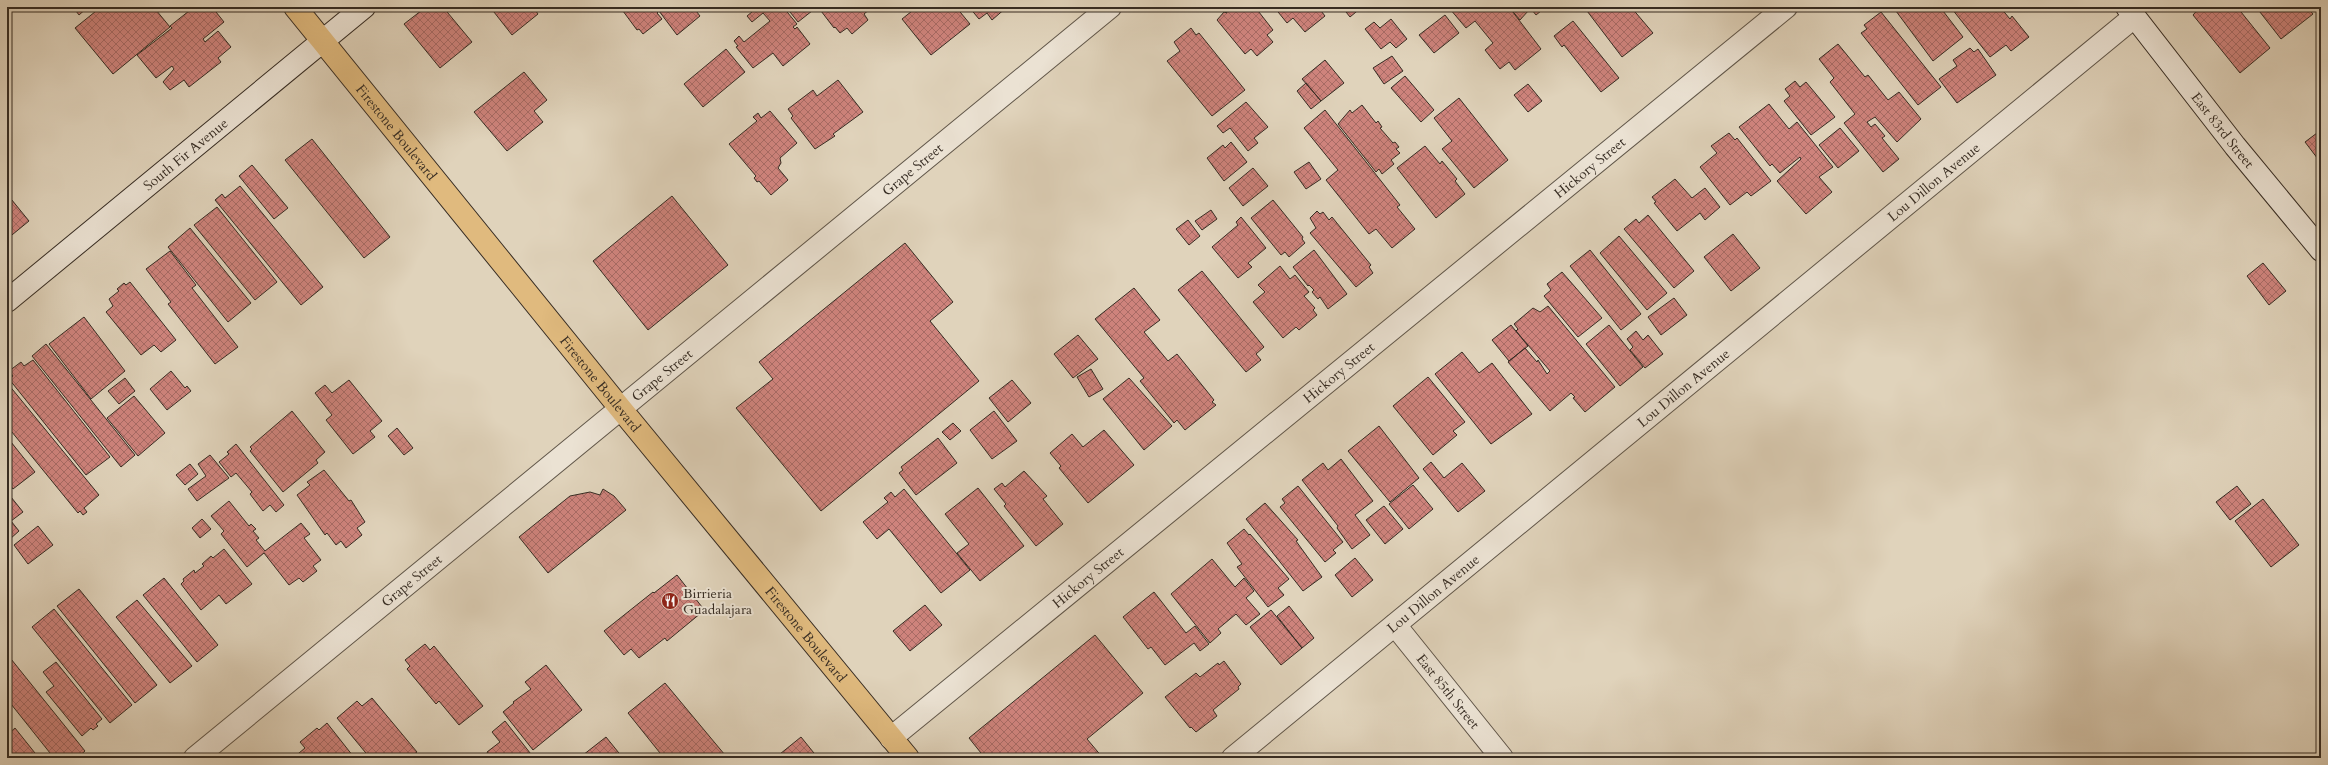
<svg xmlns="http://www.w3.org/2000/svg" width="2328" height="765" viewBox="0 0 2328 765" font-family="Cardo,serif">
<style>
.building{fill:url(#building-cross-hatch);stroke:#362c23}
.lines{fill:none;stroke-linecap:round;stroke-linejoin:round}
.street-casing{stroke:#605649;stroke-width:24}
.secondary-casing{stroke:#362c23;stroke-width:24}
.primary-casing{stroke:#362c23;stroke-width:24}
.street{stroke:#ebe2d3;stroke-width:22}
.secondary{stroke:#ebe2d3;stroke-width:22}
.primary{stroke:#e0ba7e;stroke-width:22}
.labels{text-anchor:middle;stroke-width:4;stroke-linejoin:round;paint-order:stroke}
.street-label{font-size:14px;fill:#362c23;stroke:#ebe2d3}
.poi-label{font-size:14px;fill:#362c23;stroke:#ebe2d3;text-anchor:start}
</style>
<defs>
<pattern id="building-cross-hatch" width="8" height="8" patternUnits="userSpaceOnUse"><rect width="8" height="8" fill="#ce837c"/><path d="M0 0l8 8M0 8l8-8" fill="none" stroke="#a86b65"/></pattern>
</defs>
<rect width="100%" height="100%" fill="#e0d3bb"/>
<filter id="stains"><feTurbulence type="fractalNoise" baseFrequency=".005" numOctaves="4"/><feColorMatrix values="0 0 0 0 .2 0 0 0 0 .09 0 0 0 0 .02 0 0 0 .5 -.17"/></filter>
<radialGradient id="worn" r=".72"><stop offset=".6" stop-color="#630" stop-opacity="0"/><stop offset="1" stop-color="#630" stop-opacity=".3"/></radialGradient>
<!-- building -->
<path class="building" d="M73 7H88L79 15Z
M101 7H160L156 10 170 27 113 74 75 28Z
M194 7H212L224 22 203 39 205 42 218 31 231 47 218 58 221 62 189 87 184 80 170 90 163 82 174 69 172 66 156 78 137 55 172 28 170 26Z
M426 7H443L472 42 440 68 404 24Z
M490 7H533L538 14 512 35Z
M620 7H693L700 16 677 35 659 11 657 13 662 19 643 34 639 29 637 30Z
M758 7H783L797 24 793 27 795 29 797 27 810 44 783 66 773 53 753 68 736 47 738 46 734 41 739 36 744 42 770 21 763 13 752 22 747 16Z
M786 7H817L798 22Z
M818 7H869L870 9 864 14 868 20 852 34 847 28 840 33 835 27 834 28Z
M917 7H956L970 24 931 55 902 19Z
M969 7H1007L992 20 987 13 979 19Z
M1225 7H1255L1273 30 1267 35 1273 42 1257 56 1251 49 1245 54 1217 20 1224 12 1227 13 1223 8Z
M1274 7H1318L1325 16 1305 32 1293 18 1287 23Z
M1342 7H1362L1350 17Z
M1452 7H1509L1541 49 1515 70 1509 62 1500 69 1485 50 1493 43 1475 21 1466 28 1450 9Z
M1509 7H1546L1536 15 1532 10H1529L1520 20Z
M1584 7H1631L1653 33 1622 57Z
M1893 7H1940L1963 37 1933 61Z
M1956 7H2000L2010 19 2012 16 2029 37 2011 51 2006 45 1990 57 1952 9Z
M2200 7H2237L2270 48 2240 73 2193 15Z
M2256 7H2307L2313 14 2281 39Z
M1881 12 1941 87 1918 105 1861 33 1867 29 1864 25Z
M1445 15 1459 33 1434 53 1419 35Z
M1391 19 1407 39 1396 48 1390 42 1381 49 1365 29 1374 22 1380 28Z
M1573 21 1619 78 1601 92 1564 45 1562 47 1554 36Z
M1191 28 1196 35 1199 33 1245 90 1212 116 1167 61 1180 51 1174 42Z
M1838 44 1865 77 1868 75 1888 100 1899 92 1921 119 1897 142 1875 117 1867 122 1871 127 1875 124 1885 136 1882 138 1899 159 1883 172 1844 123 1855 114 1830 82 1834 78 1819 59Z
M1970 48 1974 52 1978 49 1996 75 1957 103 1939 79 1957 66 1953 60Z
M726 49 745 72 703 107 684 84Z
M1392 56 1403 71 1384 84 1373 68Z
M1325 60 1344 83 1321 101 1302 79Z
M524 72 547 100 534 111 543 122 507 151 474 112Z
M1405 76 1434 110 1421 122 1391 88Z
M838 80 863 112 833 134 835 136 815 149 791 118 793 116 788 109 813 90 817 96Z
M1795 81 1800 87 1806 82 1835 117 1811 135 1784 101 1790 96 1785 89Z
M1306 83 1321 101 1311 109 1297 91Z
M1528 84 1542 101 1528 112 1514 95Z
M1459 98 1508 160 1474 188 1442 149 1452 141 1434 118Z
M1246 102 1268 127 1254 138 1258 143 1248 151 1230 128 1223 133 1217 126Z
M1769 104 1789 129 1797 122 1833 167 1819 177 1832 192 1806 214 1777 181 1801 159 1800 157 1780 173 1772 164 1770 166 1739 127Z
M1362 105 1376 123 1378 121 1382 127 1380 128 1393 143 1395 142 1399 147 1396 149 1400 153 1391 160 1394 164 1382 174 1379 169 1376 172 1338 124 1350 110 1352 113Z
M1325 110 1400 205 1397 207 1415 229 1392 248 1376 229 1369 234 1326 180 1338 170 1304 128Z
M770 111 797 143 780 158 781 163 778 168 788 180 771 195 759 181 757 182 754 178 756 176 729 144 757 121 753 117 758 113 761 118Z
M1840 128 1859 151 1838 168 1819 145Z
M2321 130V163L2305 142Z
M1729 133 1735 140 1737 138 1771 181 1751 196 1747 192 1730 205 1700 167 1717 153 1711 146Z
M312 139 390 237 364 258 285 160Z
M1231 142 1247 162 1224 181 1207 158 1223 145 1225 148Z
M1425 146 1440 164 1442 161 1457 179 1455 181 1465 194 1436 218 1397 168Z
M1309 162 1321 179 1306 189 1294 172Z
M252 165 288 208 274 219 239 176Z
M1253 168 1268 186 1243 206 1229 188Z
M1675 179 1692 198 1705 188 1720 207 1705 220 1700 213 1677 231 1654 203 1656 202 1652 197Z
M240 186 323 287 301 305 215 200 222 194 225 198Z
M7 194 29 221 7 239Z
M672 196 728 265 648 330 593 261Z
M1273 200 1303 237 1302 239 1305 243 1289 257 1285 252 1281 255 1251 218Z
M217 207 277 282 255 300 194 225Z
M1211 210 1217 219 1202 230 1195 221Z
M1317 211 1320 214 1323 212 1329 220 1332 217 1371 265 1369 267 1373 273 1356 287 1310 233 1316 228 1310 218Z
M1648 215 1694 271 1674 288 1624 229 1636 219 1639 223Z
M1241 217 1266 248 1248 263 1252 267 1238 278 1212 247 1238 225 1236 222Z
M1188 220 1200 236 1189 245 1176 229Z
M190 228 251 303 228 322 168 247Z
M1733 234 1760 268 1731 291 1704 257Z
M1619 236 1667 293 1647 310 1600 253Z
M905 243 953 302 930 321 979 381 821 511 736 408 773 379 759 362Z
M1314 250 1347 294 1328 309 1320 297 1318 299 1312 292 1314 290 1309 285 1308 286 1293 267Z
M1590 250 1641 314 1621 330 1570 266Z
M170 251 196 285 192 288 238 347 215 364 168 304 171 302 146 269Z
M2263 263 2286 291 2269 305 2247 276Z
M1280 266 1290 279 1295 275 1309 292 1304 296 1315 308 1313 310 1317 315 1299 330 1296 327 1283 338 1253 302 1265 292 1258 285Z
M1202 271 1264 347 1256 354 1261 360 1246 372 1178 290Z
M1562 272 1602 318 1578 337 1544 296 1551 290 1547 284Z
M130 282 176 340 161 352 154 345 141 355 106 312 113 306 109 299 119 291 117 289 124 283 126 285Z
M1134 288 1160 320 1144 332 1168 361 1177 354 1214 400 1212 402 1216 405 1185 430 1177 420 1174 423 1140 381 1144 378 1095 319Z
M1674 298 1687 315 1661 335 1648 317Z
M1548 306 1615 387 1585 412 1573 398 1575 397 1571 393 1550 411 1508 362 1525 348 1537 362 1538 360 1547 374 1550 371 1516 331 1518 329 1514 324 1533 308 1540 312Z
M84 317 125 371 91 399 49 344Z
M1511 325 1528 346 1509 361 1492 340Z
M1609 325 1643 367 1620 386 1586 344Z
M1636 331 1643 340 1648 335 1663 354 1645 368 1630 350 1633 347 1627 339Z
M1078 335 1098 359 1073 378 1054 354Z
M46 344 135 455 121 467 32 356Z
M1462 352 1479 373 1492 363 1532 414 1491 444 1435 374Z
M33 360 110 457 86 475 9 379 13 376 9 371 21 362 24 366Z
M1091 369 1103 389 1089 397 1077 377Z
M171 371 185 388 187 386 191 391 167 410 150 389Z
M1428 377 1465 422 1453 431 1457 435 1433 455 1393 406Z
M125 378 135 391 119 404 108 391Z
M1129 378 1172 426 1144 450 1103 399Z
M349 380 382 421 370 431 375 437 353 454 326 420 332 415 315 393 325 385 332 393Z
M1012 380 1031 403 1008 422 989 398Z
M8 384 99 495 84 508 87 512 83 515 80 511 78 513 7 426Z
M134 396 165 433 138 456 107 418Z
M292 411 325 452 316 460 318 463 283 492 250 451 252 449 250 447Z
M994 411 1017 441 992 459 970 430Z
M953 423 961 431 950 440 942 432Z
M1379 426 1419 478 1390 502 1348 451Z
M397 428 413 448 404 455 388 436Z
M1104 430 1134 465 1088 503 1059 468 1061 466 1050 453 1072 434 1083 447Z
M7 437 35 472 13 489 7 481Z
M938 438 957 463 916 495 899 473 903 470 901 467Z
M236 444 284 505 276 512 270 505 263 511 250 494 252 492 236 473 231 477 219 462 229 454 227 452Z
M210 455 229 478 197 501 188 489 206 476 198 464Z
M1341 459 1373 501 1355 515 1370 535 1352 549 1337 528 1338 526 1302 480 1323 463 1328 470Z
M1431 462 1444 478 1462 463 1485 491 1458 512 1423 469Z
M190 464 198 474 185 485 176 475Z
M324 470 349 501 351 500 365 522 357 528 362 535 346 548 341 541 336 545 327 533 325 535 297 495 310 485 307 482Z
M1024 471 1047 496 1043 499 1063 524 1036 546 1004 506 1006 504 994 489 1002 483 1005 487Z
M1413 485 1433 509 1409 529 1389 504Z
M1298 486 1343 542 1333 550 1336 553 1325 562 1280 507 1285 503 1282 499Z
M2237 486 2251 504 2230 520 2216 502Z
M978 488 1024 546 980 581 957 553 969 544 945 514Z
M603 489 614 496 626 510 548 573 519 537 570 496 590 492 600 495Z
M904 489 970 570 941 593 889 529 877 539 863 522 888 502 884 498 891 492 895 497Z
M7 492 23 512 11 521 19 531 10 539 7 535Z
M2263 499 2299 545 2271 567 2235 521Z
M229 501 249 526 251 524 256 529 253 531 259 538 256 540 265 551 301 523 310 534 304 538 321 560 313 566 317 571 303 582 299 578 289 585 264 553 247 567 221 534 224 531 211 516Z
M1265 503 1298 540 1296 541 1322 577 1303 591 1246 519Z
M1384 506 1403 529 1385 544 1366 520Z
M202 519 211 529 200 538 192 528Z
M38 526 53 545 28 564 14 545Z
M1244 529 1249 535 1250 534 1289 579 1278 588 1284 595 1268 607 1237 567 1242 564 1227 543Z
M224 549 252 584 226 604 219 595 201 610 181 584 184 581 183 579 194 570 195 573 204 566 202 564 211 556 213 558Z
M1355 558 1373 580 1352 597 1335 575Z
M1212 559 1235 587 1244 578 1254 591 1246 598 1260 614 1246 625 1236 614 1218 629 1221 633 1210 643 1171 594Z
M677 575 702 607 698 610 701 613 667 641 665 638 639 658 631 649 624 655 604 631 653 592 654 593Z
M164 578 218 645 197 662 143 595Z
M79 589 157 685 135 703 57 606Z
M1154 592 1186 633 1195 626 1209 644 1200 651 1194 643 1165 665 1151 647 1148 649 1123 617Z
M137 600 192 666 170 683 116 617Z
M925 605 942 625 910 651 893 631Z
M1289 606 1314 638 1302 648 1277 616Z
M54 609 132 705 110 723 32 627Z
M1271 610 1302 648 1281 665 1250 627Z
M1095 635 1143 693 1087 739 1103 758H985L969 738Z
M425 644 430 650 434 646 483 706 459 725 439 701 436 704 407 669 410 666 405 660Z
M7 654 85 751 77 758H54L7 699Z
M1224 661 1241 684 1238 687 1239 689 1213 710 1217 716 1196 732 1191 727 1190 728 1165 697 1196 673 1200 677 1218 663 1219 665Z
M56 662 102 719 96 724 98 726 93 730 91 728 82 736 46 692 54 686 43 672Z
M546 665 582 710 533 750 503 712 514 703 513 702 531 689 525 682Z
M665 683 725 755 722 758H664L628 713Z
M372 698 417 752 410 758H370L337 718 357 701 362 706Z
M505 721 534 758H485L488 754 487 752 500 742 492 732Z
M327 723 353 756V758H293L305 748 300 742 317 728 319 730Z
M15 728 39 758H7V735Z
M606 737 623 758H586L583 755Z
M801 737 818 758H775Z"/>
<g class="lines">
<!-- street casing -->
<g class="street-casing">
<g id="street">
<path id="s1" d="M1395 625 1502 758"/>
<path id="s2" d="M891 738 1786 7"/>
<path id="s3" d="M195 758 1110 7"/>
<path id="s4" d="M1233 758 2134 17"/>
</g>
</g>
<!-- secondary casing -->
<g class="secondary-casing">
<g id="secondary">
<path id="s5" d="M2127 7 2235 146 2321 250"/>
<path id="s6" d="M7 301 364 7"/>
</g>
</g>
<!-- primary casing -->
<g class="primary-casing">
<g id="primary">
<path id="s7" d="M295 7 620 408 908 758"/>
</g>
</g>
<!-- street -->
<use href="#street" class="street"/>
<!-- secondary -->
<use href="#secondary" class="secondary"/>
<!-- primary -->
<use href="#primary" class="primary"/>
</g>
<!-- icons -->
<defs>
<g id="restaurant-disc" transform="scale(0.9)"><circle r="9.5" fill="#8f2418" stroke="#ebe2d3"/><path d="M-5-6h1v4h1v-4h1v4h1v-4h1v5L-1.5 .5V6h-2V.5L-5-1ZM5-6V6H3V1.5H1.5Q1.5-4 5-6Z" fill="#fff"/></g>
</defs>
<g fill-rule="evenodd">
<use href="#restaurant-disc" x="670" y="601"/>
</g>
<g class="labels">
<!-- street labels -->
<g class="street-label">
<text dy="5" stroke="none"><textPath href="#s5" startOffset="156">East 83rd Street</textPath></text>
<text dy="5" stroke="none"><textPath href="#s7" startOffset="161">Firestone Boulevard</textPath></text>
<text dy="5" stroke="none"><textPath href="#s6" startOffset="231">South Fir Avenue</textPath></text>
<text dy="5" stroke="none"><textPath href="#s2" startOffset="902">Hickory Street</textPath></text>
<text dy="5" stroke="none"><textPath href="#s3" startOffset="928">Grape Street</textPath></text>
<text dy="5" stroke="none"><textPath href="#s4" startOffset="907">Lou Dillon Avenue</textPath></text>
<text dy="5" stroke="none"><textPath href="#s2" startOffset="578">Hickory Street</textPath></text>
<text dy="5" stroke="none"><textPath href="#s3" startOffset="604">Grape Street</textPath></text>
<text dy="5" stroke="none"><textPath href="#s7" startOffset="485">Firestone Boulevard</textPath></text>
<text dy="5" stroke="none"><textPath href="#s4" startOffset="583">Lou Dillon Avenue</textPath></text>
<text dy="5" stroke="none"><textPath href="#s2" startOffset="254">Hickory Street</textPath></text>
<text dy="5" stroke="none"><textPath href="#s3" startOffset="280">Grape Street</textPath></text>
<text dy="5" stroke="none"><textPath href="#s4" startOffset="259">Lou Dillon Avenue</textPath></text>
<text dy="5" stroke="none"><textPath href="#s7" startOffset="809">Firestone Boulevard</textPath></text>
<text dy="5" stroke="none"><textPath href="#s1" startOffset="85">East 85th Street</textPath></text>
</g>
<!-- poi labels -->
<g class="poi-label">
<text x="683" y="598">Birrieria<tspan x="683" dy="16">Guadalajara</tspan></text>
</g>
</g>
<!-- margin -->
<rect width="2328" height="765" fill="none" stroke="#e0d3bb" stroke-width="24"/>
<rect x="8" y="8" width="2312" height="749" fill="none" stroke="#362c23" stroke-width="2"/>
<rect x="12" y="12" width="2304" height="741" fill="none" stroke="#362c23"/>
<rect width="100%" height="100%" filter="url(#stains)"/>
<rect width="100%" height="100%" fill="url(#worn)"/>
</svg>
